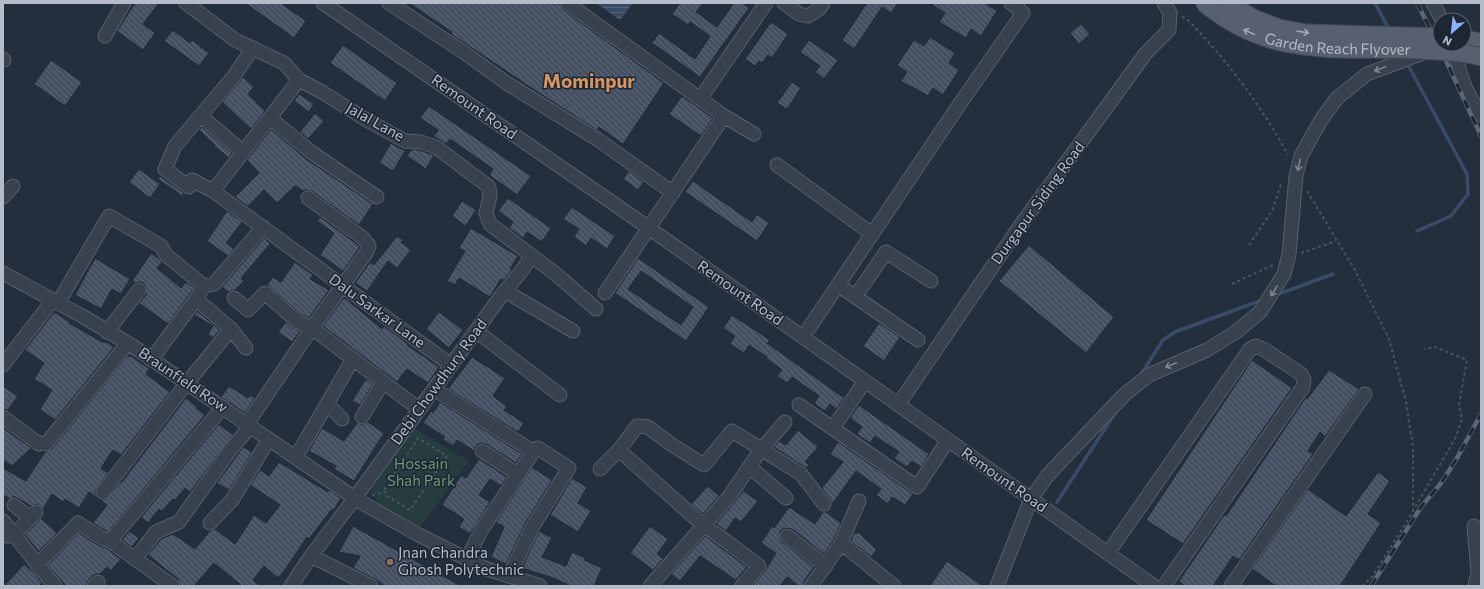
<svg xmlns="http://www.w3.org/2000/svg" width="1484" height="589" viewBox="0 0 1484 589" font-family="Commissioner,sans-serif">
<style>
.green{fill:#263c3f}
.water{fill:url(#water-rules)}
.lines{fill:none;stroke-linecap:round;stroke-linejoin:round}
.stream{stroke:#394c67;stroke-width:3.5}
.building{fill:url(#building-back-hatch);stroke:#1f2835;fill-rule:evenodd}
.minor-casing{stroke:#565f6c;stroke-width:15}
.major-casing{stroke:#414a57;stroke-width:19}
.path{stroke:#44595c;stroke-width:2;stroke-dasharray:3 3;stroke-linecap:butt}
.minor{stroke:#38414e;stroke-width:13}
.major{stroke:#56606e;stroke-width:17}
.rail-casing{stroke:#5a6575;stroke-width:4.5}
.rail{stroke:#1d2633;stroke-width:3;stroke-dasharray:9;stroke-linecap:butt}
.minor-bridge-casing{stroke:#565f6c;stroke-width:15;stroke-linecap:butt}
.major-bridge-casing{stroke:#414a57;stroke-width:19;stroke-linecap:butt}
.minor-bridge{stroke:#38414e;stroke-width:13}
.major-bridge{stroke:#56606e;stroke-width:17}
.oneway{stroke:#a1aab7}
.oneway2{stroke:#7c8592}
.education-dot{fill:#8d6e63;stroke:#1d2633;stroke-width:1.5}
.labels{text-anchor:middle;stroke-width:3;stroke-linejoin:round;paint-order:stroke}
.street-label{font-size:15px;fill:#b4bcc9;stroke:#1d2633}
.park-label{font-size:15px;fill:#6b9a76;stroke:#1d2633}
.poi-label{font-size:15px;fill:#b4bcc9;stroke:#1d2633;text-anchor:start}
.district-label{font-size:19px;font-weight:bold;fill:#d59563;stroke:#1d2633}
</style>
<defs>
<pattern id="water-rules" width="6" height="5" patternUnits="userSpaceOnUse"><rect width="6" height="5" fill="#394c67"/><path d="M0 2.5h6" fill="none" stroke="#53647b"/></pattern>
<pattern id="building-back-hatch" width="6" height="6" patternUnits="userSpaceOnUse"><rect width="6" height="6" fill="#455162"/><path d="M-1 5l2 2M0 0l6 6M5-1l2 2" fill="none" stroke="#5d6877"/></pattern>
</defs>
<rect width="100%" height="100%" fill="#242f3e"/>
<!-- green -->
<path class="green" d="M412 427 469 461 420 527 380 505 371 492Z"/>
<!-- water -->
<path class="water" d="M596 3H633L620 20Z"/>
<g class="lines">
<!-- stream -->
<path class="stream" d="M1375 3 1390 31
M1407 63 1467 174 1468 194 1451 216 1417 231
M1276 295 1333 274
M1140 376 1163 340 1175 332 1262 300
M1057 502 1116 412"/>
</g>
<!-- building -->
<path class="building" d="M135 3H159L143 24 155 33 143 50 117 31Z
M245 3H281L306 21 294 38Z
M409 3H559L562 9 664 83 623 144 599 127 597 130 539 93 451 34 452 32Z
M680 3H703L696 12 717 27 734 3H742L749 8 700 77 652 43 659 33 695 59 710 36 690 22 688 25 672 14Z
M867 3H898L891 13 882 7 854 49 842 40Z
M930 3H985L997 11 981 36 971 29 966 38 939 22 945 13Z
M771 22 788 34 772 58 768 55 762 63 759 61 755 66 745 59Z
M1081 24 1090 34 1079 44 1070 33Z
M173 30 190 43 192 40 209 53 199 66 164 41Z
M930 37 955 53 949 63 959 70 943 95 933 88 928 96 911 86V87L901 81 907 72 897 65 914 40 924 46Z
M809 40 838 60 824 79 815 72 820 66 800 52Z
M343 45 397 83 385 101 330 63Z
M51 60 82 82 65 106 34 84Z
M243 77 254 87 248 94 265 111 251 129 222 102Z
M792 82 801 88 787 109 777 103Z
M299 94 314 104 309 112 294 101Z
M682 96 713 118 701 136 669 114Z
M429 106 531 176 517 195 489 175 493 169 450 139 446 144 434 136 438 130 420 118Z
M315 113 324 121 308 139 300 132Z
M202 127 232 153 229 158 214 146 215 145 199 130Z
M271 129 306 159 373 204 359 225 313 192 308 190 304 191 295 186 277 203 264 190 248 206 235 197 259 173 247 160Z
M391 143 405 151 393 171 379 163Z
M412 149 419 150 434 155 426 169 407 156Z
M139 169 160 184 150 198 129 182Z
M629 171 644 182 638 190 623 179Z
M160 176 184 193 182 196 158 179Z
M693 181 752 222 757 214 769 223 757 241 685 192Z
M508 198 551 228 542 242 527 232 523 238 509 228 513 222 498 211Z
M462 201 476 210 466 226 452 216Z
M572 207 615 236 607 249 591 238 586 246 574 237 579 229 563 219Z
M227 211 242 222 226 243 234 249 228 256 207 241Z
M320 217 357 244 360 247 343 271 320 255 334 233 317 221Z
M471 228 518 256 510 269 512 270 504 280 501 279 490 297 459 278 455 285 447 281 465 251 459 248Z
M397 236 403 240 401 242 411 250 397 268 388 261 367 291 355 283 370 262 374 265Z
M264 238 270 244 241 278 244 281 235 290 228 292 222 287Z
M1029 245 1114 317 1086 353 999 281Z
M151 253 162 262 157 268 181 288 186 282 194 288 168 324 139 303 146 295V287L144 283 140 282 135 283 132 281Z
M95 258 130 279 121 294 112 289 101 309 75 295Z
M638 258 709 307 686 341 615 293ZM641 271 693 307 681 325 628 289Z
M295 262 313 275 310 279 329 290 309 318 302 315 267 285 273 277 281 282Z
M345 298 382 329 384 326 408 344 407 345 439 367 428 383 407 369 397 382 323 326 343 299Z
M197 311 220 330 213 338 208 334 213 326 194 315Z
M54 312 70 322 69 323 104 343 105 341 114 347 55 420 40 409 52 390 34 379 44 363 25 350Z
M439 312 463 330 449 348 426 329Z
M732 315 770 340 767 343 844 398 836 409 830 404 825 411 814 403 819 396 792 377 787 383 777 376 782 370 766 358 767 357 749 345 744 353 730 344 735 336 723 328Z
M286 322 293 328 300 331 292 342 278 332Z
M879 323 900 337 884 361 863 346Z
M130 355 149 369 146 374 170 392 121 455 113 450 101 468 108 473 95 491 96 495 98 498 102 500 106 499 121 482H122L186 398 197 407 196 408 205 415 108 532 93 523 107 505 89 492 79 508 65 499 63 502 52 494 43 509 38 504 31 506 14 496 10 499 3 495V468L26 481 45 452 52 449 127 356 129 357Z
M472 357 505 378 493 396 507 406 504 410 524 423 518 432 448 389Z
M1252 360 1292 388 1183 544 1146 520Z
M1329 370 1359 389 1325 437 1320 432 1308 451 1313 454 1239 560 1233 556 1213 586H1185L1179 581 1224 515 1226 516 1306 397 1307 399Z
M366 379 373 384 360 405 352 401Z
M3 386 18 396 8 410 3 409Z
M229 386 248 398 250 395 255 398 245 413 221 397Z
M440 402 522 454 516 463 486 444 482 443 478 444 475 447 474 451 457 440 453 446 443 439 445 437 423 423 431 411 433 413Z
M859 405 929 454 921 467 912 461 907 467 894 458 899 452 875 436 870 443 857 434 862 427 850 418Z
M368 422 384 433 354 481 334 469 336 466 309 451 322 428 344 441 357 423 362 425Z
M219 424 233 435 190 492 185 488 175 500 173 499 162 511 159 509 148 523 141 517Z
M3 428 31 448 12 466 3 460Z
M798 430 818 447 805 462 809 465 806 468 774 447 779 441 786 445Z
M838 442 913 494 905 505 892 497 888 504 876 495 881 489 856 471 833 503 831 501 822 488 843 462 830 454Z
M243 447 252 452 229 490 217 483Z
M479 459 507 477 501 486 490 479 479 495 490 502 470 534 459 527 464 519 442 505 461 475 466 478Z
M279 462 328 492 329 490 341 498 334 510 332 509 309 539 307 537 285 570 278 578 264 566 253 580 260 586H242L214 563 194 586H181L178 579 148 555 161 539 173 534 195 549 210 531 215 529 235 544 254 515 266 523 280 505 250 485 260 470 269 476Z
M532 467 552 480 526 522 506 564 491 557 504 527 496 522Z
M1378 472 1390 481 1368 514 1381 523 1340 586H1276L1252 569 1308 489 1346 516Z
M572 478 587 487 578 503 591 511 578 532 550 515Z
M708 486 719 496 703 514 691 504Z
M743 491 758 501 741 522 735 518 726 531 716 524 735 502Z
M789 507 815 524 823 512H826L841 523 833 541 824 554 792 529 784 528 780 531V539L782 542 814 567 804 581 803 586H799L787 577 780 586H752L765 571 776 553 761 543 772 526 774 528Z
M41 518 57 533 39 551 25 535Z
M353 526 461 586H385L375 579 353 568 360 556 339 552Z
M650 526 668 539 657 554 663 559 653 570 630 553Z
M129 531 139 538 132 547 122 540Z
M539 531 552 538 542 557 566 566 572 552 585 558 584 560 602 568 594 586H571L553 578 522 568Z
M854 532 856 534 858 532 877 550 871 557 851 541Z
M79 533 98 545 106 548 121 559 111 571 107 567 100 574H96L92 576 88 581 86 586H66L48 565Z
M705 536 747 567 736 580 700 556 680 581 671 574Z
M947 561 983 586H930Z
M24 564 36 575 42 583 39 586H4Z"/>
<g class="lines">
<!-- minor casing -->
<g class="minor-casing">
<path id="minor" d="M186 3 235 40 284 63 299 80 322 92 365 119 405 141 421 142 436 147 489 187 490 196 486 213 490 224 557 275 596 309
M323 3 649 228 1154 586
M389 3 462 51 508 84 597 139 673 193
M567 3 724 116 754 134
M784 3 799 14 808 16 819 9 823 3
M1433 3 1442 20
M105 36 124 3
M1454 45C1459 53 1457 63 1460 72 1464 88 1473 102 1481 115
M3 59 4 60
M299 80 213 191 451 365
M700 99 766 3
M201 116 243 152
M270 118 311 152 377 197
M777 165 872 234
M213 191 192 180 189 187 165 169 175 146 234 76 253 48
M3 197 13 186
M308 198 363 238 369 246 366 253 312 328 419 409
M3 273 82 316 131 345 359 501 417 534 487 569 540 586
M838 285 918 340
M505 291 573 331
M605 293 724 116
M855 297 886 252 931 281
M234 298 248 310 265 293 298 322 312 328 247 424
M196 299 231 329 246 348
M58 303 109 216 161 246 166 255 204 286
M809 328 955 111 1023 13 1011 3
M476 331 560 395
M107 332 139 290
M151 360 196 299 204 286 214 284 263 227
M3 365 53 300
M434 389 531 450 538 448 569 468 533 526 509 576
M327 404 342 419
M799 405 917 487 948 440
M898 405 1020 226 1146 53 1169 30 1170 13 1164 3
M3 417 39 444 41 443
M362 417 383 382
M833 428 865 381
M46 444 128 343
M619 450 703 525 726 541 759 566 742 586
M482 451 518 474
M296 457 353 359
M750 467 786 498
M600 469 619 450 637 426 648 427 672 445 704 465 732 431 801 474 824 504
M103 492 187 383 231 329
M14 505 30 518
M3 521 55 586
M210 523 232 500 269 439
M1474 526 1478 572 1475 586
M7 536 14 535 36 512
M787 536 826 566
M110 541 223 407
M841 543 894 586
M1108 553 1250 349 1256 346 1265 350 1301 374 1304 380 1303 387 1164 586
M311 556 371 586
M135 559 156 532 179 522 231 449 251 426
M467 559 482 529 531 455V450
M37 565 78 523 102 538 110 541 173 586
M94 586 98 582
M291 586 311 556 355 498 501 296 520 273 532 256
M650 586 729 497 760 451 785 422
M811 586 840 545 859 501
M997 586 1031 499 1047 476
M1231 586 1365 394"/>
</g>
<!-- major casing -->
<g class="major-casing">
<path id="major" d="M1464 39 1481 42"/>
</g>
<!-- path -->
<path class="path" d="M1182 17 1186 18C1226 59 1261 105 1288 155
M1307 191 1355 270 1389 339 1406 402 1413 447V510
M1249 245 1272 211 1282 181
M1301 253 1336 241
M1232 284 1273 265
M372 495 386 492 387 496 410 510 447 456 418 438 385 488 386 492
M1362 586 1372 577 1404 526 1455 439 1462 419 1459 404 1467 360 1435 347 1424 349"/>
<!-- minor -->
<use href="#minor" class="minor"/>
<!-- major -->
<use href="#major" class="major"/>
<!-- rail casing -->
<g class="rail-casing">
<path id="rail" d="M1417 3 1442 52 1481 136
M1371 586 1421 507 1442 482 1457 458 1481 414"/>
</g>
<!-- rail -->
<use href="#rail" class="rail"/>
<!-- minor-bridge casing -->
<g class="minor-bridge-casing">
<path id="minor-bridge" d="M1047 476 1124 395 1149 375 1207 350 1236 332 1260 312 1284 274 1289 254 1296 176 1301 156 1321 120 1337 98 1367 74 1426 52"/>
</g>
<!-- major-bridge casing -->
<g class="major-bridge-casing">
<g id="major-bridge">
<path id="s1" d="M1204 3C1271 59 1334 47 1415 50 1437 51 1460 51 1481 57"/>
<path d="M1228 3 1253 18 1279 28 1307 33 1440 37"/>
</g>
</g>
<!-- minor-bridge -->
<use href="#minor-bridge" class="minor-bridge"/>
<!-- major-bridge -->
<use href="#major-bridge" class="major-bridge"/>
</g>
<!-- one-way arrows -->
<defs><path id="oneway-shaft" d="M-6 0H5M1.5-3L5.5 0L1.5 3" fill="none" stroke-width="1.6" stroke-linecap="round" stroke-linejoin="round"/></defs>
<g class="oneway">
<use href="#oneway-shaft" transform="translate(1249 32) rotate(-155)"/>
<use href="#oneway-shaft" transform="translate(1303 32) rotate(8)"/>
</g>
<g class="oneway2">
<use href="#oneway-shaft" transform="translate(1380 69) rotate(159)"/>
<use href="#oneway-shaft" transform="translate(1299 165) rotate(103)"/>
<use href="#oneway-shaft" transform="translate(1274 291) rotate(122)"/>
<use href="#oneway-shaft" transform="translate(1171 365) rotate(157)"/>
</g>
<!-- markers -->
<circle class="education-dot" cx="390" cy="562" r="4"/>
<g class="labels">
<!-- street labels -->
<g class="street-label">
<text dy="5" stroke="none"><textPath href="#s1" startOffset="144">Garden Reach Flyover</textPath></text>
<text transform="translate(474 107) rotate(35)" y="5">Remount Road</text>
<text transform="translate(375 122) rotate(29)" y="5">Jalal Lane</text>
<text transform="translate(1038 203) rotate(-54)" y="5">Durgapur Siding Road</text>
<text transform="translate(740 293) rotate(35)" y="5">Remount Road</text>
<text transform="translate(377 311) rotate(36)" y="5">Dalu Sarkar Lane</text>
<text transform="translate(183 380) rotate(34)" y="5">Braunfield Row</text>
<text transform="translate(439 382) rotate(-54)" y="5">Debi Chowdhury Road</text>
<text transform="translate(1004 480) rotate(35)" y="5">Remount Road</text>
</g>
<!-- park labels -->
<g class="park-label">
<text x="421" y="469">Hossain<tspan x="421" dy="17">Shah Park</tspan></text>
</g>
<!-- poi labels -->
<g class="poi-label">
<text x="398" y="558">Jnan Chandra<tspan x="398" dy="17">Ghosh Polytechnic</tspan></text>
</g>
<!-- district labels -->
<g class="district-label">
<text x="589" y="88">Mominpur</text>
</g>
</g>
<!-- border -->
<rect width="1484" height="589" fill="none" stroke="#b4bcc9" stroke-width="8"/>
<!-- north arrow -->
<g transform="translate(1452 32) rotate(208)"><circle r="19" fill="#1d2633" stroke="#59626f"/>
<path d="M0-3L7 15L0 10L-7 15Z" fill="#8ab4f8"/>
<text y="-6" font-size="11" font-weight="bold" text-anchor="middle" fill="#b4bcc9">N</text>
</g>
</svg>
